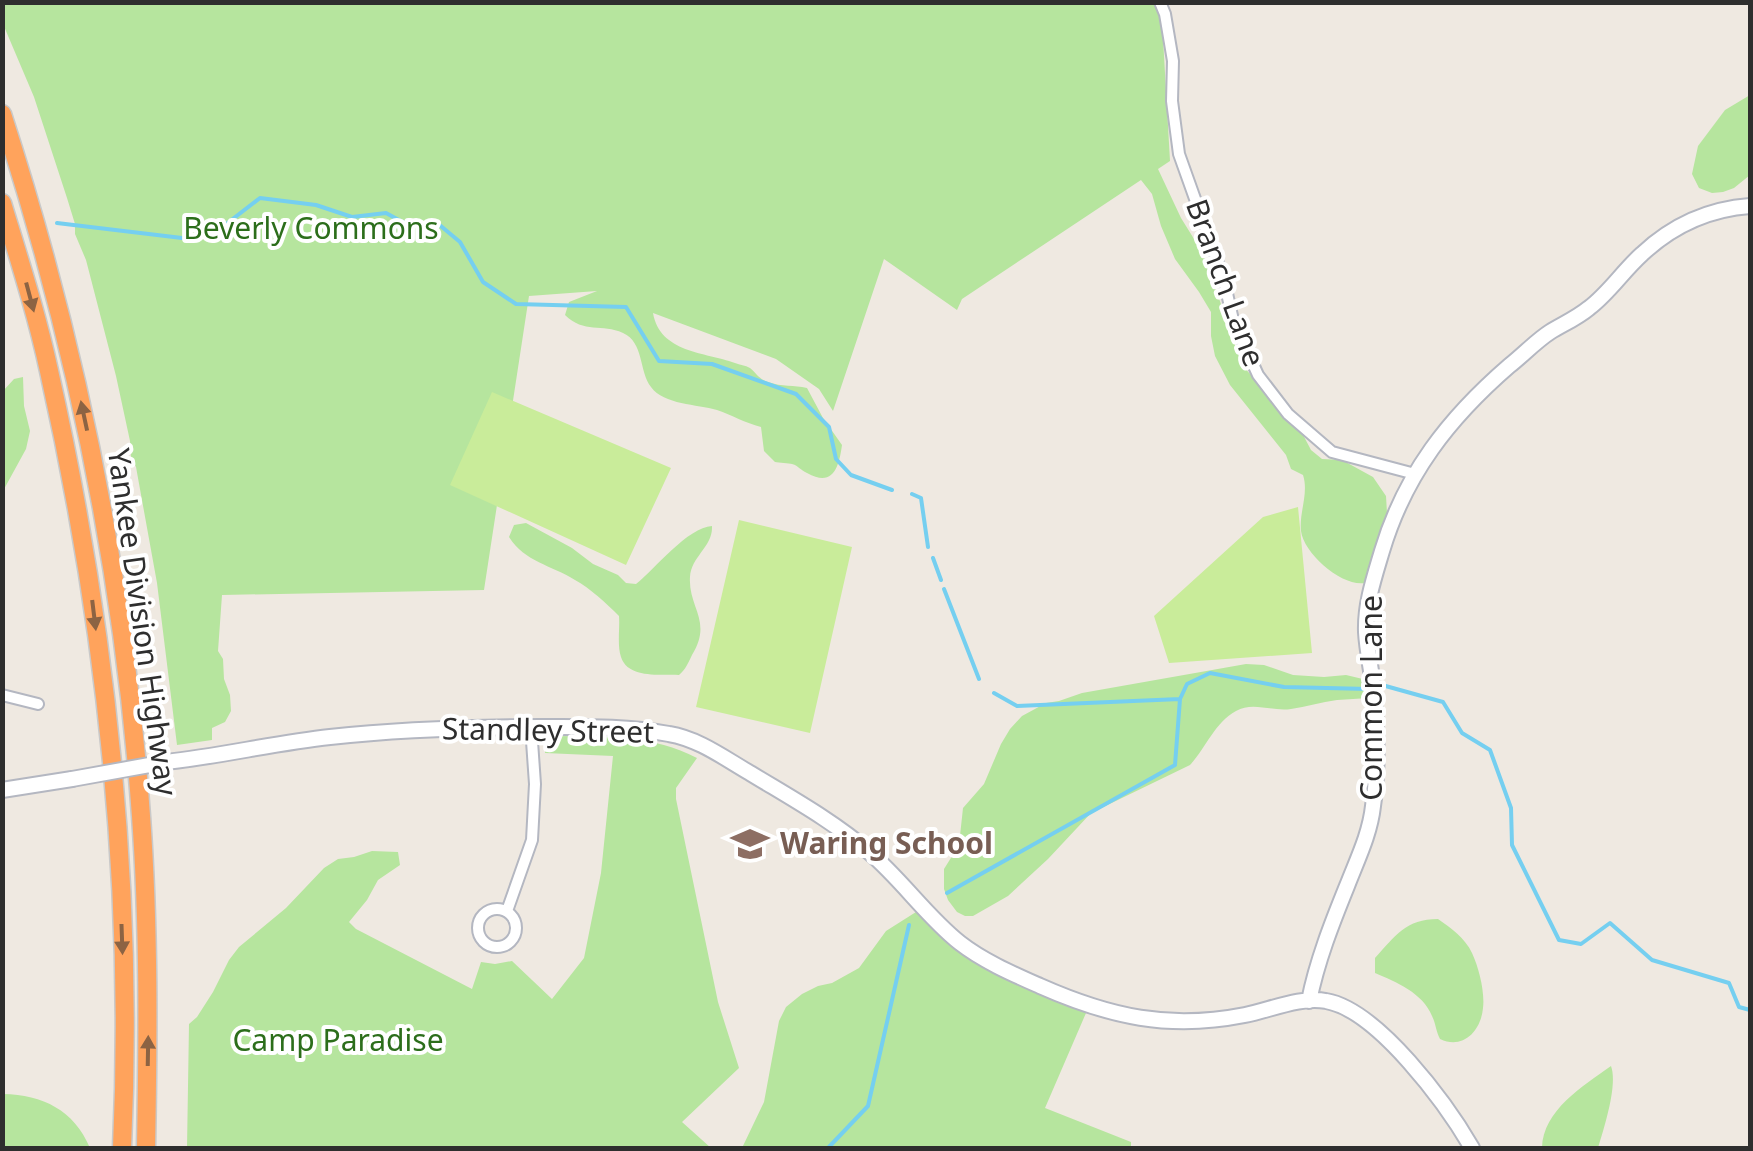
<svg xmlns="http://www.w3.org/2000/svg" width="1753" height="1151" viewBox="0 0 1753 1151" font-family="'Noto Sans',sans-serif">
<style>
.green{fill:#b6e59e}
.pitch{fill:#c9ec9a}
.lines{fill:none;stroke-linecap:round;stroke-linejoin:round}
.stream{stroke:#75cff0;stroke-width:4}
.street-casing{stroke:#b4b7c1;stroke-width:14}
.secondary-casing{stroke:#b4b7c1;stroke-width:18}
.highway-casing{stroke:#c9c9c9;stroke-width:21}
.street{stroke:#fff;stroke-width:10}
.secondary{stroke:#fff;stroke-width:14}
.highway{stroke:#ffa35c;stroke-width:18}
.secondary-bridge-casing{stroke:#b4b7c1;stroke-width:18;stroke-linecap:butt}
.secondary-bridge{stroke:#fff;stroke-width:14}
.oneway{fill:#8c6343}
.labels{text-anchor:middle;stroke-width:8;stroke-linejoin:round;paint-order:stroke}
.park-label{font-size:30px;fill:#2c6e1b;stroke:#fff}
.street-label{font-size:30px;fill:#2e2e2e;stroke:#fff}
.education-label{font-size:30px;font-weight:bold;fill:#785e54;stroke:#fff;text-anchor:start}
</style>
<rect width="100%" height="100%" fill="#efe9e1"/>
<!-- green -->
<path class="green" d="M2 3H1161L1170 161 1158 169 1181 218 1204 255 1242 365 1301 431 1311 450 1322 459 1342 460 1373 477 1386 496 1387 513 1365 583C1342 587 1304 554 1301 531 1299 512 1309 493 1303 475L1291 469 1286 455 1230 385 1215 356 1211 336V312L1199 292 1175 259 1161 226 1152 194 1141 180 962 299 957 310 884 259 833 411 819 389 776 359 653 313C660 353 705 352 735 363 740 365 745 365 750 368 757 374 759 379 768 382 782 387 794 385 807 388L823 418 842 445C839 466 834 488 807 473 800 470 799 466 792 464 789 463 779 463 775 462L764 451 761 427C745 423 732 415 717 410 697 404 664 405 651 387 639 372 644 342 623 333 602 323 584 334 565 315L569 302 597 291 529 296 484 590 222 595 218 651 223 659 224 679 230 695 231 711 225 722 212 728V740L177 745 157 583 136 467 131 458 130 441 116 376 86 260 75 234V224L67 198 34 97 3 24Z
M1750 95V175L1734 188 1723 192 1712 193 1699 188 1692 174 1698 146 1725 110Z
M23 377 24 406 30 431 26 449 3 491V391L14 379Z
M526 523 572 548 593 564 618 575 626 583 636 584C655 569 688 527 712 526 713 547 691 556 690 577 688 608 713 621 692 655 688 663 686 669 679 675 661 674 628 679 621 657 617 645 620 628 619 616 606 603 591 589 575 580 551 565 525 562 509 537L514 525Z
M1246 664 1264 665 1293 675 1324 677 1346 675 1367 680 1369 698C1358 699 1348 699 1337 700 1321 702 1306 707 1291 709 1272 712 1253 701 1236 711 1215 722 1206 748 1190 765L1091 813 1048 859 1008 896 973 916H965L957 912 948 900 944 889V869L959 845 963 808 984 784 1001 744 1010 729 1022 716 1046 703 1059 701 1082 693Z
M560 736C609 737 653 735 697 758L676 788V799L718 1002 739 1068 682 1122 711 1148H187L189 1024 197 1017 213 992 229 960 239 947 286 908 324 868 338 859 354 857 372 851 398 852 400 865 378 880 367 900 349 922 356 929 472 989 481 962 495 964 512 961 552 999 584 958 601 873 613 756 545 753V743L550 738Z
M916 912 925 915 1023 984 1086 1013 1045 1108 1131 1142V1148H742L764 1102 779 1021 786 1007 802 994 818 986 832 983 859 968 886 931Z
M1438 919C1451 928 1465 938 1472 953 1479 968 1485 992 1483 1008 1481 1031 1463 1050 1440 1039 1436 1032 1436 1024 1432 1016 1423 993 1396 982 1375 973V958C1395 936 1406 919 1438 919Z
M1611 1066C1618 1085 1604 1128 1598 1148H1542C1543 1110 1583 1086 1611 1066Z
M3 1094C43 1095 74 1110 90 1148H3Z"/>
<!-- pitch -->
<path class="pitch" d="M492 392 671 468 626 565 450 485Z
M1298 507 1312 653 1169 663 1154 616 1263 517Z
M739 520 852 547 810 733 696 707Z"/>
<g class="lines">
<!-- stream -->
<path class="stream" d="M57 223 182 238 212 235 260 198 316 205 352 217 386 213 410 226 436 222 460 242 483 282 516 304 626 307 659 361 712 364 796 394 829 427 836 459 851 475 892 490
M912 494 921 498 928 547
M933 558 941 580
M944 589 979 679
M1378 686 1382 685 1443 702 1462 733 1490 750 1511 808 1512 845 1559 940 1581 944 1610 923 1652 960 1729 983 1739 1007 1750 1010
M994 693 1017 706 1180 699
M947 893 1175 765 1180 699 1187 684 1210 673 1284 687 1369 689
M828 1148 868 1106 909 925"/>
<!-- street casing -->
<g class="street-casing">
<path id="street" d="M1160 2 1165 14 1173 61 1172 101 1179 154 1224 280 1233 320 1258 375 1288 414 1332 452 1415 474
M2 695 38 704
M478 928a19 19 0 1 1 38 0a19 19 0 1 1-38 0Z
M507 911 532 840 535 784 531 727"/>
</g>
<!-- secondary casing -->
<g class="secondary-casing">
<path id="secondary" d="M166 762C221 756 275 743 330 737 401 729 470 727 541 727 584 727 627 726 669 734 699 739 724 758 750 773 791 798 833 821 869 852 902 880 927 917 960 943 983 961 1013 974 1040 986 1110 1017 1169 1030 1245 1015 1270 1010 1301 996 1326 1001 1378 1010 1447 1105 1472 1148
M2 790 72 779
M1309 1001C1317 961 1332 923 1347 886 1357 860 1370 834 1373 806 1379 766 1377 725 1373 685 1371 668 1367 650 1366 632 1365 604 1374 578 1382 551 1405 474 1449 418 1509 366 1523 355 1536 341 1550 332 1563 324 1577 318 1589 308 1609 293 1623 271 1642 254 1673 225 1709 209 1750 206"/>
</g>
<!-- highway casing -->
<g class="highway-casing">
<path id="highway" d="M2 114C76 342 124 577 141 816 149 927 148 1038 146 1148
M2 203C19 259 37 315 49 371 106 625 134 888 122 1148"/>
</g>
<!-- street -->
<use href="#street" class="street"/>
<!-- secondary -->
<use href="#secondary" class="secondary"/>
<!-- highway -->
<use href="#highway" class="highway"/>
<!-- secondary-bridge casing -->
<g class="secondary-bridge-casing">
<path id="secondary-bridge" d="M72 779 166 762"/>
</g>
<!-- secondary-bridge -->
<use href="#secondary-bridge" class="secondary-bridge"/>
</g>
<!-- one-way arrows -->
<defs><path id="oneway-solid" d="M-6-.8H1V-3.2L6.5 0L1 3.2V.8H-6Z" transform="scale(2.5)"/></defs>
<g class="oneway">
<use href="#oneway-solid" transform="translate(30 297) rotate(75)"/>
<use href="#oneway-solid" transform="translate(84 416) rotate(-102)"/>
<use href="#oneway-solid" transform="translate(94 615) rotate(83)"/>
<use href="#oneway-solid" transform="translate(122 939) rotate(88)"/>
<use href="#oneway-solid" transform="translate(148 1051) rotate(-89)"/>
</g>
<!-- icons -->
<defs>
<g id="school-bare" transform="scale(3)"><path d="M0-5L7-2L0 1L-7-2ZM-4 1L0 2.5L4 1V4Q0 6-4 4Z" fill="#8d6e63" stroke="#fff" stroke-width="2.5" paint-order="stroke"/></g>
</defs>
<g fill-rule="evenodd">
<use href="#school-bare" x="750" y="844"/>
</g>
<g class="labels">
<!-- park labels -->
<g class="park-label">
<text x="311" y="239">Beverly Commons</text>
<text x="338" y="1051">Camp Paradise</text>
</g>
<!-- street labels -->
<g class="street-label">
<text transform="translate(1225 283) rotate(70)" y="10">Branch Lane</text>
<text transform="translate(142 622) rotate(82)" y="10">Yankee Division Highway</text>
<text transform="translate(1372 698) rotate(-90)" y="10">Common Lane</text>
<text transform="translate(548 731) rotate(1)" y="10">Standley Street</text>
</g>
<!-- education labels -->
<g class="education-label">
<text x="780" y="854">Waring School</text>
</g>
</g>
<!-- border -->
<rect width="1753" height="1151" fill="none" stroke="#2e2e2e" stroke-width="10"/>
</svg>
